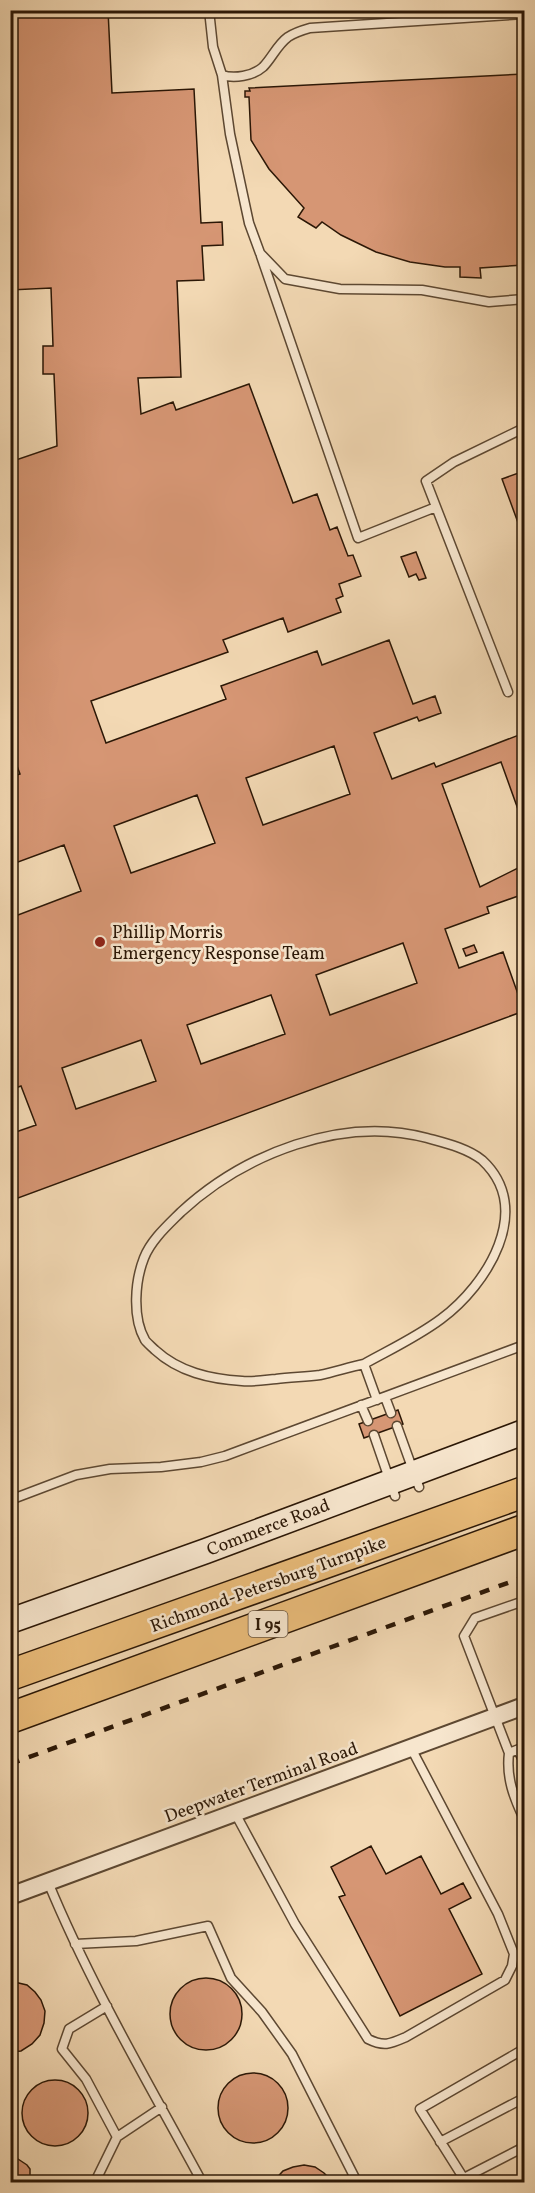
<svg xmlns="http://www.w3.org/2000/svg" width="535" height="2193" viewBox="0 0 535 2193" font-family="Vollkorn,serif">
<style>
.building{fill:#d69674;stroke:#2b1706;stroke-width:1.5;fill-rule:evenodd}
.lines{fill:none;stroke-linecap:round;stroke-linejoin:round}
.lane-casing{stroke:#5d4832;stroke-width:11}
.street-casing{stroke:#5d4832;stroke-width:20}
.secondary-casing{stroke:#2b1706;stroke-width:27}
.highway-casing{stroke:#2b1706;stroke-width:33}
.lane{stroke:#f7e6ce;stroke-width:8}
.street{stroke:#f7e6ce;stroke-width:16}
.secondary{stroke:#f7e6ce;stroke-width:24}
.highway{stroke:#eabc7a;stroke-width:30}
.rail{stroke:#2b1706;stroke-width:4.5;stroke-dasharray:10 10;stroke-linecap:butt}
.poi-dot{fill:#8f2418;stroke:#f7e6ce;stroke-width:2}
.labels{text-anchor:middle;stroke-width:5;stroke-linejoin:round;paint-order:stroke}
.shield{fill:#f7e6ce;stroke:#685542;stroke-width:1.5}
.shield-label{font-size:16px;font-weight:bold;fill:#2b1706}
.poi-label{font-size:18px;fill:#2b1706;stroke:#f7e6ce;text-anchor:start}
.street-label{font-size:18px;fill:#2b1706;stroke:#f7e6ce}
</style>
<rect width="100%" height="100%" fill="#f3d9b4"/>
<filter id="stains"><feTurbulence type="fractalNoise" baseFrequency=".00333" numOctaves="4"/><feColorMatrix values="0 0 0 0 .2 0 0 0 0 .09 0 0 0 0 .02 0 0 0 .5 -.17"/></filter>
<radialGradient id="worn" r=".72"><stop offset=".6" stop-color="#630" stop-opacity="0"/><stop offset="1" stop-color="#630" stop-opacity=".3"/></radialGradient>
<!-- building -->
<path class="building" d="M10 10H108L112 93 194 89 201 223 222 222 223 245 202 246 204 280 177 281 181 377 138 378 141 414 173 402 176 410 249 384 293 503 317 494 330 530 337 527 348 556 353 555 361 576 339 584 343 596 336 599 341 612 288 632 283 618 223 640 228 652 91 701 106 743 226 699 221 686 317 651 322 665 389 640 413 704 435 696 441 713 419 721 417 717 374 733 392 779 434 763 436 767 524 733V826L501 762 442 784 480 887 524 865V894L487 907 489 913 445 929 459 968 503 952 524 1011 10 1201V1134L36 1125 21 1086 10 1090V918L81 891 64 845 10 865V777L20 774 10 747V462L57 446 54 374H43V346H53L51 288 10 290ZM334 746 350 794 263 825 246 778ZM197 795 215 843 131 873 114 826ZM403 943 417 983 330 1015 316 975ZM271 995 285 1034 201 1064 187 1025ZM141 1040 156 1081 76 1109 62 1068Z
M524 74V265L480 268 481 278 460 277V267H445L410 262 376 252 341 235 322 222 316 228 298 217 304 208 269 169 251 140 249 97H245V91H250L249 88Z
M524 471V539L502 479Z
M416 552 426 578 419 580 416 574 409 577 401 557Z
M474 945 477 952 466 956 463 949Z
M398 1410 403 1424 364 1438 359 1424Z
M371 1846 386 1874 421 1856 441 1894 463 1883 471 1898 449 1909 482 1974 400 2016 339 1897 345 1895 331 1867Z
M170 2014a36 36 0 1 1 72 0a36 36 0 1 1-72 0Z
M10 1981 27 1985 35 1992 41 2000 45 2011 44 2023 40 2035 32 2044 21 2051 10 2052Z
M218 2108a35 35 0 1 1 70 0a35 35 0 1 1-70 0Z
M22 2113a33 33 0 1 1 66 0a33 33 0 1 1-66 0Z
M18 2159 27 2165 30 2169V2182H10V2160Z
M304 2165 315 2167 324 2173 333 2182H273L283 2171 293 2167Z"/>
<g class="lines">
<!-- lane casing -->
<g class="lane-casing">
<path id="lane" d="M209 10 213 47 222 75C234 79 253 76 263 67 272 58 277 45 288 37 294 33 303 30 310 28L524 14
M222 75 230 134 249 223 260 253 285 279 340 289 422 290 489 302 524 299
M261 256 358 538 436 507
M508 692 426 481 454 462 524 428
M364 1364C349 1367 335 1372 320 1375 306 1377 291 1377 276 1379 265 1380 253 1382 242 1381 210 1379 179 1372 155 1350 152 1347 147 1343 145 1340 132 1317 135 1281 144 1258 151 1240 168 1225 181 1212 244 1154 342 1115 427 1138 445 1143 467 1148 482 1160 535 1209 487 1285 441 1319 417 1337 389 1350 364 1364L377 1400
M385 1397 391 1413
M361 1405 368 1421
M397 1426 419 1487
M374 1435 395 1496
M10 1500 76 1475 110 1469 161 1467 201 1462 225 1456 524 1345
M524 1747 509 1753C506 1778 514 1798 524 1819
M518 1750 524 1762
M509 1753 464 1636 475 1618 524 1601
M235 1813 295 1924 368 2039C384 2047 390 2044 406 2037L505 1980 512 1966 514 1954 498 1914 411 1748
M48 1882C91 1986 149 2084 202 2182
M75 1944 136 1941 208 1926 231 1978 262 2012 292 2054 357 2182
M107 2006 69 2029 62 2049 86 2079 117 2137
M440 2142 524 2098
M462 2179 524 2147
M95 2182 117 2137 162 2107
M466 2182 420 2109 524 2049"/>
</g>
<!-- street casing -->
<g class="street-casing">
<path id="street" d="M10 1896 524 1706"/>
</g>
<!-- secondary casing -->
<g class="secondary-casing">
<path id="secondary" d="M10 1621 206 1551 524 1432"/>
</g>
<!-- highway casing -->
<g class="highway-casing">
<path id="highway" d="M10 1675 524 1492
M10 1718 524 1530"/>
</g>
<!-- lane -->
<use href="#lane" class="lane"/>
<!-- street -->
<use href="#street" class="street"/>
<!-- secondary -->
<use href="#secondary" class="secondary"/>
<!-- highway -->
<use href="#highway" class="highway"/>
<!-- rail -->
<path class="rail" d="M10 1764 524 1577"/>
</g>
<!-- markers -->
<circle class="poi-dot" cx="100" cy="942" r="6"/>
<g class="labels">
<!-- shield labels -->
<rect class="shield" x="248.5" y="1611" width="39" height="26" rx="4.5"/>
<g class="shield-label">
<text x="268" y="1630">I 95</text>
</g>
<!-- poi labels -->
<g class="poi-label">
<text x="112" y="938">Phillip Morris<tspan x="112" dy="21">Emergency Response Team</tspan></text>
</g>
<!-- street labels -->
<g class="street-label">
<text transform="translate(268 1527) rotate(-21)" y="6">Commerce Road</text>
<text transform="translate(268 1584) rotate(-20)" y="6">Richmond-Petersburg Turnpike</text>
<text transform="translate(261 1782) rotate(-20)" y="6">Deepwater Terminal Road</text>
</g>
</g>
<!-- margin -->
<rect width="535" height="2193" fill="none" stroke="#f3d9b4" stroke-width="36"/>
<rect x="12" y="12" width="511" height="2169" fill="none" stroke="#2b1706" stroke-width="3"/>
<rect x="18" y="18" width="499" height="2157" fill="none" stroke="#2b1706" stroke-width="1.5"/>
<rect width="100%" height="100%" filter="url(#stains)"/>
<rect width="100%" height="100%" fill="url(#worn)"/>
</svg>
